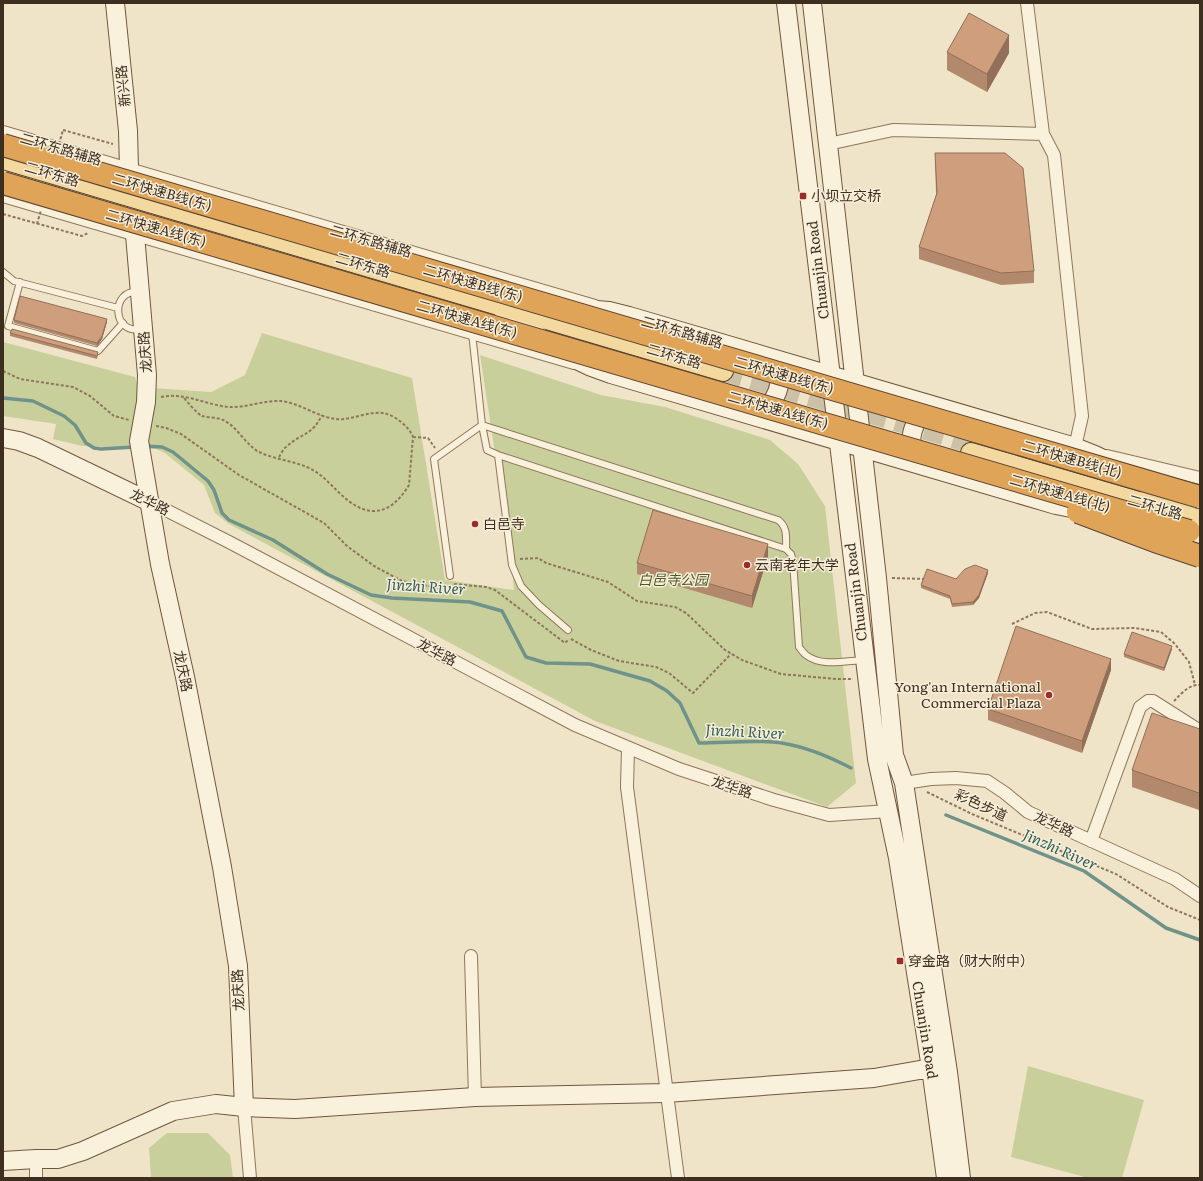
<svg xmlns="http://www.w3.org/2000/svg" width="1203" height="1181" viewBox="0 0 1203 1181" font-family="Literata,'Noto Sans SC',serif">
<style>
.green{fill:#c9cf9b}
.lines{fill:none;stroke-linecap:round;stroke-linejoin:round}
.stream{stroke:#6f938a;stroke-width:3.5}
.primary-tunnel{stroke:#ccc0a6;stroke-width:20;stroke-dasharray:20 10;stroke-linecap:butt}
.lane-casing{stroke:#8d765c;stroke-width:8}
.street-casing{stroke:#8d765c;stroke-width:14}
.secondary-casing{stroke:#6f573f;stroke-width:20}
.primary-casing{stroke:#5b4430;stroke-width:22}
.path{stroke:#8d765c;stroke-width:2;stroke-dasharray:3 2;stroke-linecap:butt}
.lane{stroke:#faf1dc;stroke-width:6}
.street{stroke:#faf1dc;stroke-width:12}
.secondary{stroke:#faf1dc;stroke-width:18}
.primary{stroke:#f3d9a0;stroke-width:20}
.highway-bridge-casing{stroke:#5b4430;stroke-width:24;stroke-linecap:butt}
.path-bridge{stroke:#8d765c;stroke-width:2;stroke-dasharray:3 2;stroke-linecap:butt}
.highway-bridge{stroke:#e0a458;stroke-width:22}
.wall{fill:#b2896c}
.shaded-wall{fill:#916f58}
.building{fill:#cf9f7d;stroke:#916f58}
.poi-dot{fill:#9e2a2b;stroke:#f7eed8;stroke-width:1.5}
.labels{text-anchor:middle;stroke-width:3;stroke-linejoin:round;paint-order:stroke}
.street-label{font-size:14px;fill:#3d2e20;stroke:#f7eed8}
.poi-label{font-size:14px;fill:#3d2e20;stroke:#f7eed8;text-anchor:start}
.park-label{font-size:14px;font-style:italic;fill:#4d5a26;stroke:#f7eed8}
.water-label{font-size:15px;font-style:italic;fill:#2f5d5a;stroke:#f7eed8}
</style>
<rect width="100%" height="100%" fill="#f0e4c8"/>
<!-- green -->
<path class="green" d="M262 333 412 378 445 580 514 590 511 558 480 355 601 395 665 407 770 440 798 464 825 506 856 783 827 807 595 721 229 524 215 513 204 485 165 453 156 449 82 446 53 439 56 424 3 416V342L135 377 138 387 211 392 245 375Z
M1028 1066 1144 1100 1122 1178H1088L1011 1157Z
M167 1133H208L230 1155 233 1178H151L149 1148Z"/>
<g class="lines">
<!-- stream -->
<path class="stream" d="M3 398 33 401 64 416 75 425 86 443 94 448 101 449 135 447
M145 446 162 447 173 452 208 481 214 490 222 513 229 520 273 540 327 574 371 595 392 598 470 602 502 611 526 657 546 663 590 664 650 681 667 691 680 703 699 743C722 743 750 740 773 742 798 744 828 756 851 768
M946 815 1084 871 1166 928 1200 940"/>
<!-- primary-tunnel -->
<path class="primary-tunnel" d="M723 371 974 444"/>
<!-- lane casing -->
<g class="lane-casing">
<path id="lane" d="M3 272 14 281 118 308
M20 282 8 326 98 351 123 323
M139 292C110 289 112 335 141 329
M472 333 482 425 487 450 498 455 786 549 791 554 793 561 799 647C801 649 803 653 806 655 821 667 845 661 863 660
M498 455 512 565 521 586 539 605 568 630
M450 576 434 459 482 425 778 520C788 527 786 538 786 549"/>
</g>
<!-- street casing -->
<g class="street-casing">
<path id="street" d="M1027 3 1043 134 1054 155 1082 416 1075 447 1082 449
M3 132 595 306
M828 144 893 130 1043 134
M3 196 574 363
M1107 456 1200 478
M150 502 229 542 575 725 679 769 774 800 829 815 889 811
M628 749 627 787 678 1178
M904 783 931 779 956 778 987 781 1005 793 1028 812 1175 879 1200 896
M1091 841 1140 707 1148 701H1153L1200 731
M471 956 475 1097
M244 1107 250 1178
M36 1178V1159"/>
</g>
<!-- secondary casing -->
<g class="secondary-casing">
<path id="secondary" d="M115 3 128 131 129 169
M786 3 877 759 898 858 931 1068 946 1178
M812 3 877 578 894 755 904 783 948 1072 961 1178
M135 235 147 375 146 402 139 441 160 564 185 677 222 867 238 966 244 1107
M584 309 609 311 629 316 1075 447 1095 455 1117 466
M504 316 521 324 540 337
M566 355 589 366 611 374 1056 505 1091 512
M756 413C776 406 787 380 773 363
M3 438 19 441 38 448 150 502
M918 461C905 444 912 416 932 409
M1147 486 1166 498 1186 507
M3 1161 36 1159H58L83 1151 173 1111 216 1104 244 1107 295 1109 475 1097 666 1093 874 1078 931 1068"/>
</g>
<!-- primary casing -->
<g class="primary-casing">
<path id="primary" d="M3 159 723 371
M971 453 1200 520"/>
</g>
<!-- path -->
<path class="path" d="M63 130 113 144
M3 214 82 236 88 233
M3 371 20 379 73 387 90 396 114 416 129 420
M161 397C185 392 206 405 229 407 246 408 264 400 281 401 300 403 317 417 336 419 351 421 372 409 387 414 397 417 410 428 413 437L409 485C401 498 390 511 374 511 351 511 335 486 319 474 302 461 278 461 259 452 247 446 237 427 225 421 219 417 209 418 202 416 196 413 187 401 182 396
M156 426 166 428 181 434 239 475 324 523 347 546 374 566 402 581 439 588 448 585
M413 437 428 438 435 448
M279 457C281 454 283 449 286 447 301 433 312 436 322 415
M520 559 538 558 546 563 608 582 637 601 675 607 686 613 725 650 742 660 781 674 836 679H853
M892 578 925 579
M454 584 486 587 495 590 565 643 569 639
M1012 624 1035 613 1047 612 1092 629 1134 628 1161 632 1175 644 1189 662 1195 685
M571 639 591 650 619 661 656 667 669 673 693 693 731 654
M1174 701C1181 694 1189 684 1200 685
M927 792 972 814 1116 874 1168 907 1200 920"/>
<!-- lane -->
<use href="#lane" class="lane"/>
<!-- street -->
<use href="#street" class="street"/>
<!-- secondary -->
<use href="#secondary" class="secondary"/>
<!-- primary -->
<use href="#primary" class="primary"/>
<!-- highway-bridge casing -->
<g class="highway-bridge-casing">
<path id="highway-bridge" d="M3 145 1200 497
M3 183 1189 531
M1078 512 1155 541 1200 556"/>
</g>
<!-- path-bridge -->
<path class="path-bridge" d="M59 144 63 130
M37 224 41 210"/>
<!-- highway-bridge -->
<use href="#highway-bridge" class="highway-bridge"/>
</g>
<!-- wall -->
<path class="wall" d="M947 52 1009 53 987 92 947 70Z
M935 153 1034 271V283L1001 285 919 259V247L936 195Z
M14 320 107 322 102 339 97 346 14 323Z
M10 333 98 355 97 359 10 336Z
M768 556 752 608 637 574V563Z
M988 573 979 598 973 605 952 607 950 599 921 588V585Z
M1172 649 1164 671 1124 657V654Z
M1111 670 1082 753 988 720V709Z
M1200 729V807L1199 810 1132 787V770Z"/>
<!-- shaded-wall -->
<path class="shaded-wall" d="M1009 35V53L987 92V74Z
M107 319V322L102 339 97 346V343Z
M768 544V556L752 608V596Z
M988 570V573L979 598 973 605V602Z
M1172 646V649L1164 671V668Z
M1111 659V670L1082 753V741Z
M1200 789V807L1199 810V793Z"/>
<!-- building -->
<path class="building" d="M969 13 1009 35 987 74 947 52Z
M935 153H1005L1023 168 1034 271 1001 273 919 247 937 193Z
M20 296 107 319 102 336 97 343 14 320Z
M12 329 98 352 97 356 10 333Z
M653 510 768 544 752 596 637 563Z
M975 565 988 570 979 595 973 602 952 604 950 596 921 585 927 569 956 579 965 569Z
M1016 626 1111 659 1082 741 988 709Z
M1132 632 1172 646 1164 668 1124 654Z
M1152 713 1200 729V789L1199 793 1132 770Z"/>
<!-- markers -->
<g class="poi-dot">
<rect x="799" y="192" width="8" height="8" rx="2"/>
<circle cx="475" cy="524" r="4"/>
<circle cx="747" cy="565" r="4"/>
<circle cx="1049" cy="695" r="4"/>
<rect x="896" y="957" width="8" height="8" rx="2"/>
</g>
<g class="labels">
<!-- street labels -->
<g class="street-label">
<text transform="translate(123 86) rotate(-96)" y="5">新兴路</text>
<text transform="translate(61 149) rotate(16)" y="5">二环东路辅路</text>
<text transform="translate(52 174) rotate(16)" y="5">二环东路</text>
<text transform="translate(162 192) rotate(16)" y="5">二环快速B线(东)</text>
<text transform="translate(156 228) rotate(16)" y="5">二环快速A线(东)</text>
<text transform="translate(371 241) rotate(16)" y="5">二环东路辅路</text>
<text transform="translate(363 265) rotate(16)" y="5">二环东路</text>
<text transform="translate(818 270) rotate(-97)" y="5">Chuanjin Road</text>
<text transform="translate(473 283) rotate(16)" y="5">二环快速B线(东)</text>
<text transform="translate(467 319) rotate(16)" y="5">二环快速A线(东)</text>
<text transform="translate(682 332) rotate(16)" y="5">二环东路辅路</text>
<text transform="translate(145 352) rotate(-94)" y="5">龙庆路</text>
<text transform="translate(674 356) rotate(16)" y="5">二环东路</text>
<text transform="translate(784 375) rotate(16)" y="5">二环快速B线(东)</text>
<text transform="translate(778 410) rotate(16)" y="5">二环快速A线(东)</text>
<text transform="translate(1072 459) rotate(16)" y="5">二环快速B线(北)</text>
<text transform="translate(1060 493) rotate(16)" y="5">二环快速A线(北)</text>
<text transform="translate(150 502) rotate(26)" y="5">龙华路</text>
<text transform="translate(1155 507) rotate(16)" y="5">二环北路</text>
<text transform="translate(856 592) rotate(-97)" y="5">Chuanjin Road</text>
<text transform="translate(437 652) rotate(28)" y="5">龙华路</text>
<text transform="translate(183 671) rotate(78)" y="5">龙庆路</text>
<text transform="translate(732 787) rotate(18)" y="5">龙华路</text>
<text transform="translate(981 805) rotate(25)" y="5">彩色步道</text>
<text transform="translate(1054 824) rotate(25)" y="5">龙华路</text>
<text transform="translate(238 990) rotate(-93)" y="5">龙庆路</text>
<text transform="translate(925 1030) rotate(81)" y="5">Chuanjin Road</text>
</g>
<!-- poi labels -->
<g class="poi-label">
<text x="811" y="201">小坝立交桥</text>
<text x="483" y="529">白邑寺</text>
<text x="755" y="570">云南老年大学</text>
<text x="1041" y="692" text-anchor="end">Yong'an International<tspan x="1041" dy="16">Commercial Plaza</tspan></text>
<text x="908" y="966">穿金路（财大附中）</text>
</g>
<!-- park labels -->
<g class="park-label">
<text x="673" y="585">白邑寺公园</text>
</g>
<!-- water labels -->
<g class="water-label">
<text transform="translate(426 587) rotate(4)" y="5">Jinzhi River</text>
<text transform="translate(745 732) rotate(3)" y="5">Jinzhi River</text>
<text transform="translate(1060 850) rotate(24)" y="5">Jinzhi River</text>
</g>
</g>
<!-- border -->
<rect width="1203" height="1181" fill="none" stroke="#3d2e20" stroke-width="8"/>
</svg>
